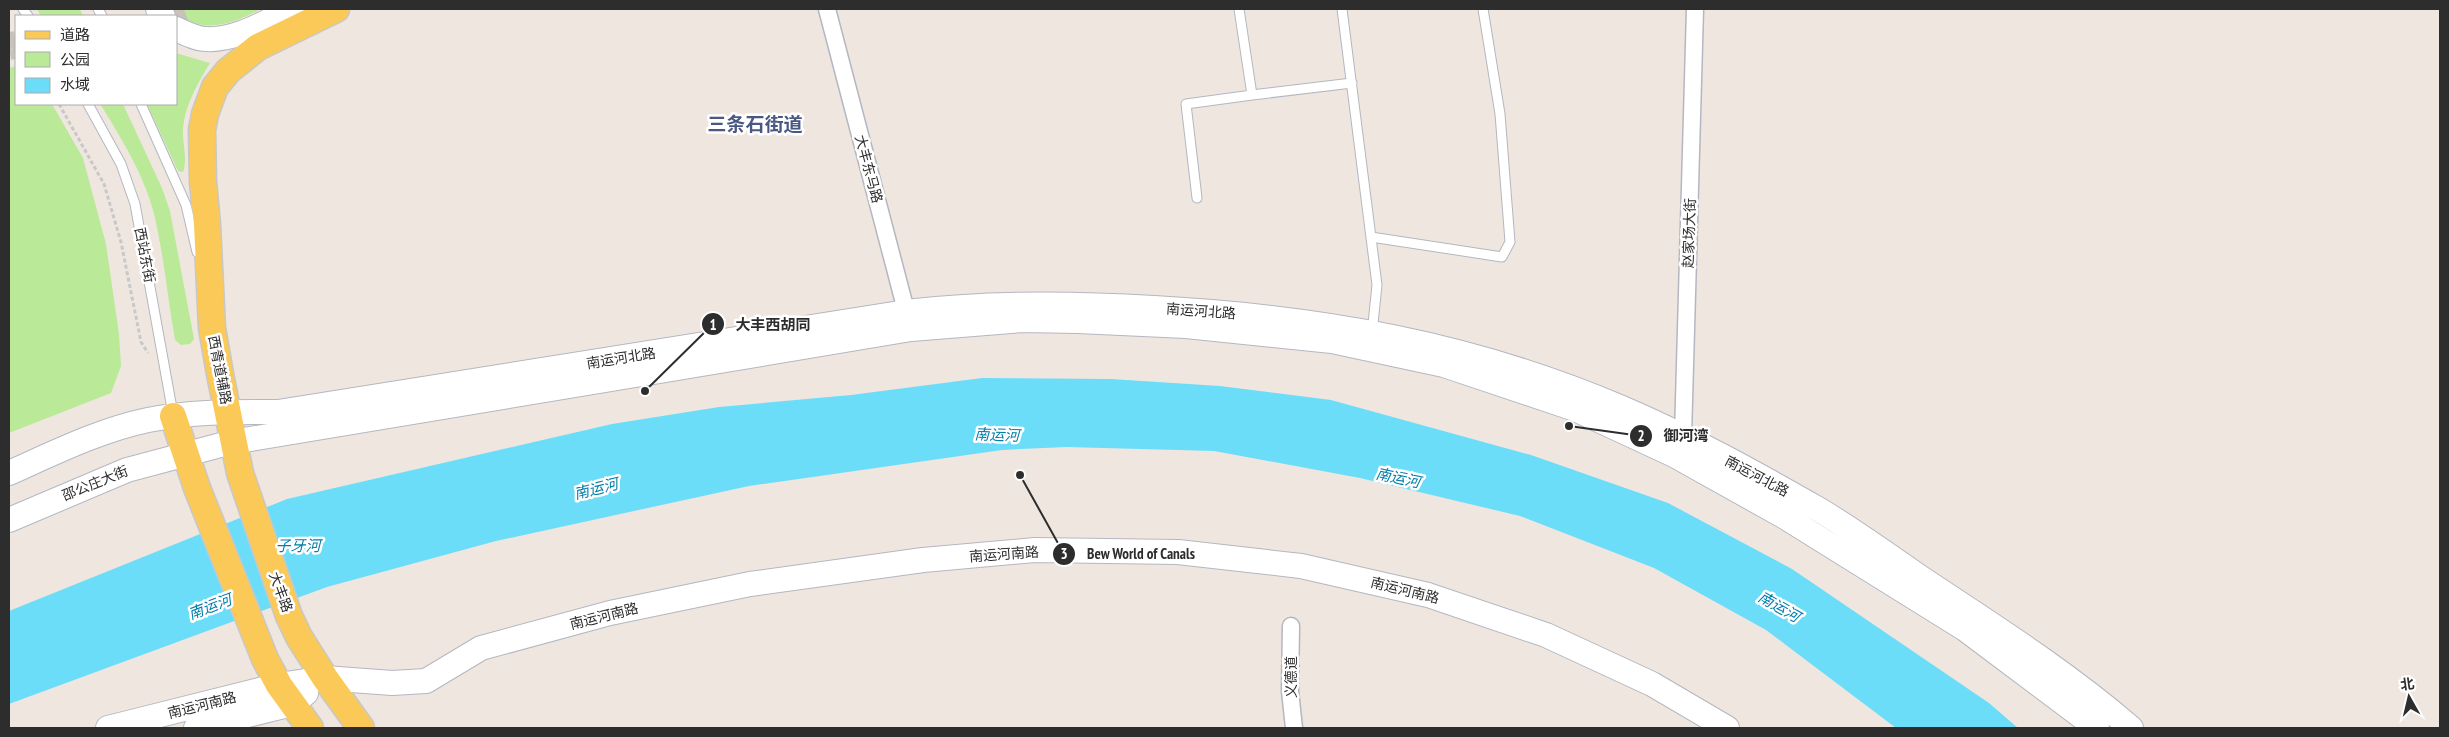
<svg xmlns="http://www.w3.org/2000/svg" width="2449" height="737" viewBox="0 0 2449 737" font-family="'PT Sans Narrow','Noto Sans SC',sans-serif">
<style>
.green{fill:#bae998}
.water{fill:#6cddf8}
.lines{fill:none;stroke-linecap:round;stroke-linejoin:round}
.highway-tunnel{stroke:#c8c2bb;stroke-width:28;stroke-dasharray:28 14;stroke-linecap:butt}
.lane-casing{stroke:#b3b7c1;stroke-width:11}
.street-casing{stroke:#b3b7c1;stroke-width:19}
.secondary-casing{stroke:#b3b7c1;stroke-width:26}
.primary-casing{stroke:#c8c8c8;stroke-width:29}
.path{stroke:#c8c8c8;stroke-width:3;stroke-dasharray:4 2.5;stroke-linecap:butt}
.lane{stroke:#fff;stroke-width:9}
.street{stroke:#fff;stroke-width:16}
.secondary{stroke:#fff;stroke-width:24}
.primary{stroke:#fbc958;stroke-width:26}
.labels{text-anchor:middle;stroke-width:5;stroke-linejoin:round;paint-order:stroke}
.street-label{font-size:14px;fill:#2d2d2d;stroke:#fff}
.water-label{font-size:15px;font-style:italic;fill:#037eab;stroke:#fff}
.district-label{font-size:19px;font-weight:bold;fill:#495882;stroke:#fff}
.leader{fill:none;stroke:#2d2d2d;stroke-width:2}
.callout-dot{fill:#2d2d2d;stroke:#fff;stroke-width:2}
.mark-label{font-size:15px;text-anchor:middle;font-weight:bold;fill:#fff}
.callout-label{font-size:15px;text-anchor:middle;font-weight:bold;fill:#2d2d2d;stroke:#fff;stroke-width:5;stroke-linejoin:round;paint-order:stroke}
</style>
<rect width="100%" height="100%" fill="#efe7df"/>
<!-- green -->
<path class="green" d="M37 9H80L83 16H41Z
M174 9H261C233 24 199 37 174 9Z
M176 53 210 63C198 83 185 105 183 128 182 142 188 159 183 172L178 171 147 104H176Z
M16 66V104H52L83 158 106 244 119 334 121 366 111 393 9 433V68Z
M100 104H123L162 188 170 211 194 339 190 344 181 345 175 340C168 300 164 258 155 218 146 178 122 139 100 104Z"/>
<!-- water -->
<path class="water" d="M982 378 1111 379 1220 386 1331 400 1531 455 1668 503 1792 569 1989 703 2018 728H1896L1766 630 1654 568 1520 516 1360 478 1214 451 1066 447 1002 450 749 486 496 541 327 587 9 704V611L287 499 612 424 719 407 851 395Z"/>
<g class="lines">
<!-- highway-tunnel -->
<path class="highway-tunnel" d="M164 16 184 9
M9 46 16 45"/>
<!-- lane casing -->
<g class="lane-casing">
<path id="lane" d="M23 9 28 16
M98 9 102 16
M1239 9 1252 95 1352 83
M1342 9 1377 285 1372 333
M88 104 121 164 135 204 173 414
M141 104 186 205 197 252
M1197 198 1186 104 1252 95
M1371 237 1502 257 1510 242 1500 114 1483 9"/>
</g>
<!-- street casing -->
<g class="street-casing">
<path id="street" d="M827 9 909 322
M1680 443 1683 436 1695 9
M1291 626 1290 691 1294 728"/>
</g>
<!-- secondary casing -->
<g class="secondary-casing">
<path id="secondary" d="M158 9 163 16
M176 29C185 33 196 39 206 39 236 41 267 21 293 9
M9 473C54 453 100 430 148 420 191 411 235 412 278 412L906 312C989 302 1071 303 1154 308 1318 317 1470 343 1622 408 1690 437 1755 473 1818 509 1855 531 1889 556 1924 580 1995 627 2066 672 2131 728
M9 520 127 470 232 442 911 329 1023 320 1078 321 1186 326 1332 341 1444 365 1575 409 1674 455 1785 517 1965 629 2097 728
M108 728 279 685 325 678 392 683 426 681 481 648 610 613 750 584 923 560 1035 550 1178 552 1301 566 1428 595 1546 635 1652 684 1727 728
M196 728 292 704 306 693"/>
</g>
<!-- primary casing -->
<g class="primary-casing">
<path id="primary" d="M336 9 258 47 228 71 215 87 205 114 202 130 203 182 207 224 212 328 220 374 240 473 289 616 299 637 325 678 361 728
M173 416 197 488 265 659 279 685 310 728"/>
</g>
<!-- path -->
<path class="path" d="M9 50 16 49
M59 104 104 184 121 242 141 342 148 353"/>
<!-- lane -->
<use href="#lane" class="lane"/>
<!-- street -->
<use href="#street" class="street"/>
<!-- secondary -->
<use href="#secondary" class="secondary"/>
<!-- primary -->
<use href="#primary" class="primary"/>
</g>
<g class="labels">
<!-- street labels -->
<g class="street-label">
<text transform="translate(869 169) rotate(75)" y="5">大丰东马路</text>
<text transform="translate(1689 233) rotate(-88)" y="5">赵家场大街</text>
<text transform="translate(145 255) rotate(79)" y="5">西站东街</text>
<text transform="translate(1201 311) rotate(4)" y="5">南运河北路</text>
<text transform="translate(621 358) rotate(-9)" y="5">南运河北路</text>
<text transform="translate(220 370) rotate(79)" y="5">西青道辅路</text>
<text transform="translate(1757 476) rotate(28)" y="5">南运河北路</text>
<text transform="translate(95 483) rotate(-22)" y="5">邵公庄大街</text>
<text transform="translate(1004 554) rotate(-4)" y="5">南运河南路</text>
<text transform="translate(1405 590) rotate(14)" y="5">南运河南路</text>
<text transform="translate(281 592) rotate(70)" y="5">大丰路</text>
<text transform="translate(604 616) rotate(-14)" y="5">南运河南路</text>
<text transform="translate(1291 677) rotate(-90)" y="5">义德道</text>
<text transform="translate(202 705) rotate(-14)" y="5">南运河南路</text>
</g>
<!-- water labels -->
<g class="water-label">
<text transform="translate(997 435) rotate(2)" y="5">南运河</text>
<text transform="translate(1398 478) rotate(12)" y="5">南运河</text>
<text transform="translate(596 489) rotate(-14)" y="5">南运河</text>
<text x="298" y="551">子牙河</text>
<text transform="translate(210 607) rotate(-21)" y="5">南运河</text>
<text transform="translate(1779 607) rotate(30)" y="5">南运河</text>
</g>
<!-- district labels -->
<g class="district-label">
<text x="755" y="131">三条石街道</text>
</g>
</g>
<!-- callouts -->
<path class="leader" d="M645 391L713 324M1569 426L1641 436M1020 475L1064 554"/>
<g class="callout-dot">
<circle cx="645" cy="391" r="5"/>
<circle cx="1569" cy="426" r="5"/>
<circle cx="1020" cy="475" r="5"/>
<circle cx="713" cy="324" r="12"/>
<circle cx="1641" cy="436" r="12"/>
<circle cx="1064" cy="554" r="12"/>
</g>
<g class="mark-label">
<text x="713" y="330">1</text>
<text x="1641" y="441">2</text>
<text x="1064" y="559">3</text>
</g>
<g class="callout-label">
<text x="773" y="330">大丰西胡同</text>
<text x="1686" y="441">御河湾</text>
<text x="1141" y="559">Bew World of Canals</text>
</g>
<!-- border -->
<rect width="2449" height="737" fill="none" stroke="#2d2d2d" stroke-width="20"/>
<!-- legend -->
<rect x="15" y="15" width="162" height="90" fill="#ffffff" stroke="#ababab"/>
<rect x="25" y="31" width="25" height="8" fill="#fbc958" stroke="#ababab"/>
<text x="60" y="40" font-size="15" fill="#2d2d2d">道路</text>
<rect x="25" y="52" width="25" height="15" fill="#bae998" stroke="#ababab"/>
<text x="60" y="65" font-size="15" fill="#2d2d2d">公园</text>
<rect x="25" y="78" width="25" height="15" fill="#6cddf8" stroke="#ababab"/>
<text x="60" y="90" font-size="15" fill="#2d2d2d">水域</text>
<!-- north arrow -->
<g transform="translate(2409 697) rotate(352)" stroke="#ffffff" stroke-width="4" paint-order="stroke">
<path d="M0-4L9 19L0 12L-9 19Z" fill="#2d2d2d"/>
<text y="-8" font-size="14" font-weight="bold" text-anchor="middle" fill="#2d2d2d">北</text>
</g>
</svg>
